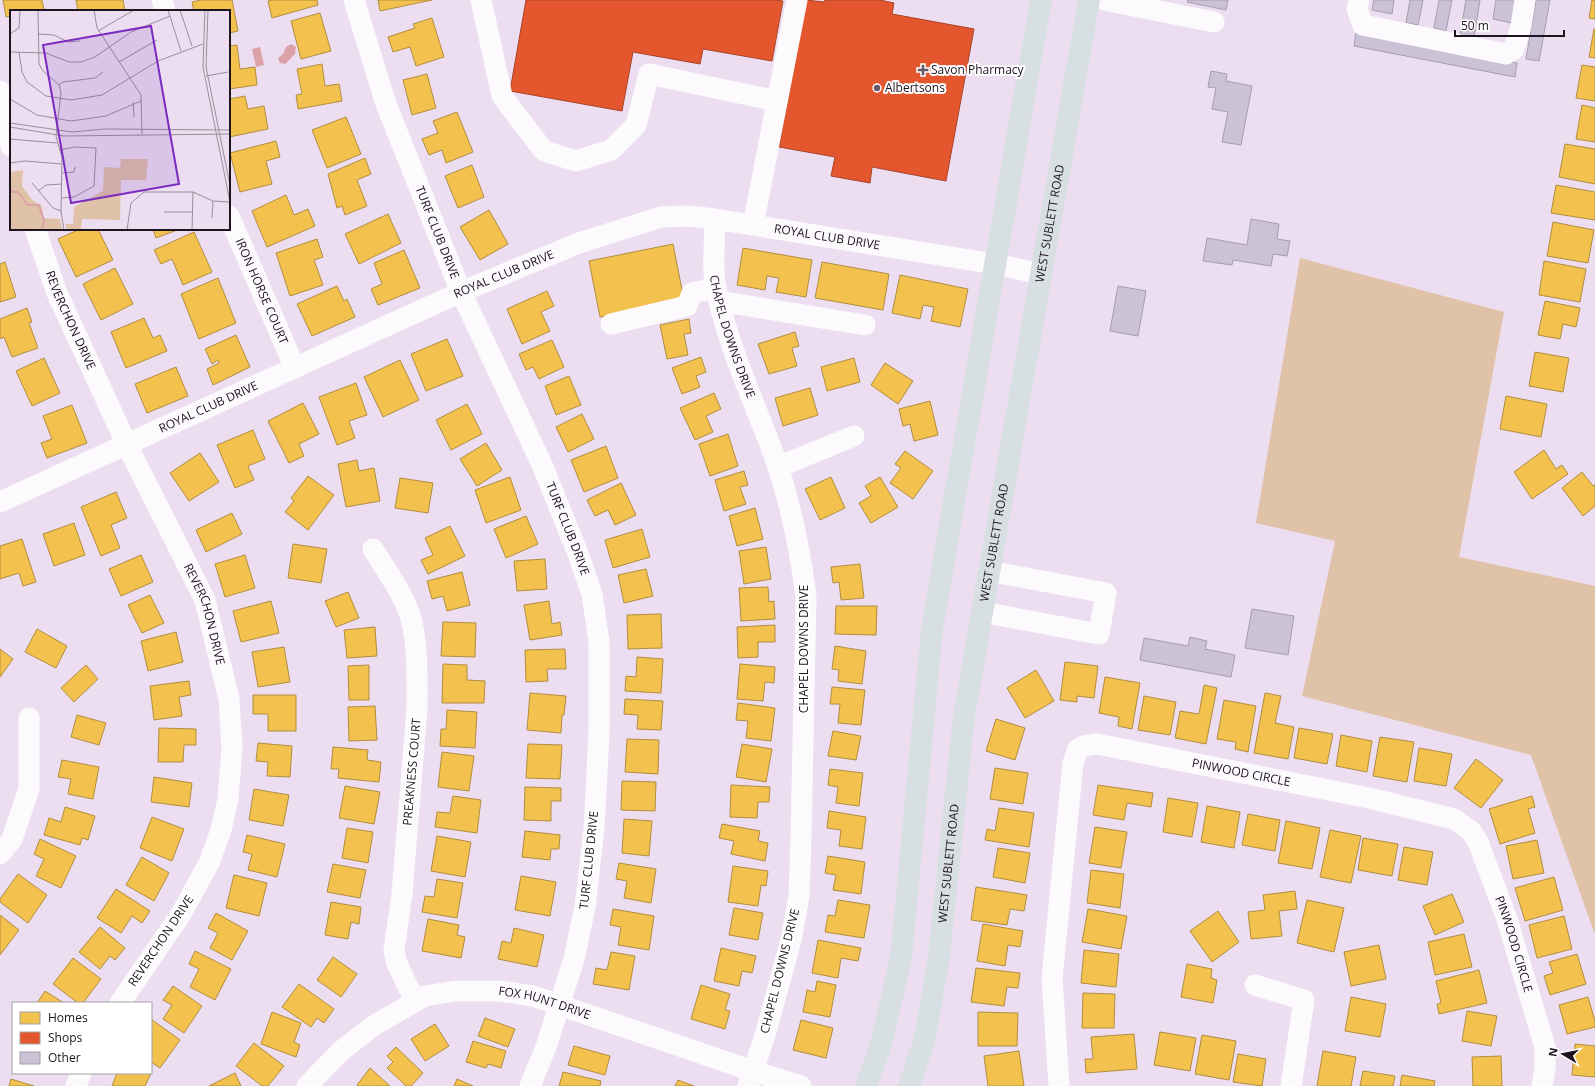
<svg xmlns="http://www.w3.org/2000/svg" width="1595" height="1086" viewBox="0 0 1595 1086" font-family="'Open Sans',sans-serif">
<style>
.green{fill:#dfc2a7}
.water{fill:#dca2a9}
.homes{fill:#f2c14e;stroke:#b28d40}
.shops{fill:#e4572e;stroke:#a8432a}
.building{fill:#ccc2d7;stroke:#a59dab}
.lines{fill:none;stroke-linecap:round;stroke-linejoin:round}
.minor{stroke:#fcfafd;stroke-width:21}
.major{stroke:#d8dfe2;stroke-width:22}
.poi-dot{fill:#655b68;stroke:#fff;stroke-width:1.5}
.labels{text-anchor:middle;stroke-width:4;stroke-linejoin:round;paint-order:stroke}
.poi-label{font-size:12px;fill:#1d141f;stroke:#fff;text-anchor:start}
.street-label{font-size:12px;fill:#1d141f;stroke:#fff}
.inset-river{fill:none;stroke:#dca2a9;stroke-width:2}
.inset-road{fill:none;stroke:#998d9c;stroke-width:1}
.view{fill:#7b2cbf;fill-opacity:0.15;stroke:#7b2cbf;stroke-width:2}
.inset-edge{fill:none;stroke:#1d141f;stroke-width:2}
</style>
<rect width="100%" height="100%" fill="#ecdef0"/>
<!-- green -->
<path class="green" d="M1300 258 1504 312 1459 557 1595 586V935L1531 755 1302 696 1335 541 1256 523Z"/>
<!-- water -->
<path class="water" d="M291 44 296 47 295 54C291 57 289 61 285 64L280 63 278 58 283 54 286 47Z
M260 47 264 65 256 67 252 49Z"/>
<!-- homes -->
<path class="homes" d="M3 0H42L44 10 11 11V16L6 17Z
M76 0H123L125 11H78Z
M201 0H232L238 31 229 33V11H194L192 2Z
M272 0H317L318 5 272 18 268 1Z
M378 0H432L380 11Z
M1592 0H1595V19L1589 18Z
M320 13 331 51 301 59 291 21Z
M432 18 444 57 416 66 410 47 393 52 388 37 415 28 413 24Z
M1594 29H1595V58L1589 57Z
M237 45 240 69 255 67 257 85 229 89V46Z
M322 64 325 86 339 84 342 101 298 109 296 95 302 94 297 69Z
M1582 65 1595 67V101L1576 98Z
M427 74 436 108 412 115 403 80Z
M245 96 248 109 264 106 268 129 229 137V99Z
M1582 105 1595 108V142L1576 139Z
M457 112 473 152 446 163 442 150 429 155 422 139 438 133 433 121Z
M346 117 361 154 327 168 312 130Z
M276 141 280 157 266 161 272 184 240 192 230 153Z
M1565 144 1595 149V184L1559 177Z
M365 158 371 174 357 180 367 206 345 215 342 206 337 208 328 174Z
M472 165 484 197 458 208 445 176Z
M1556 185 1595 192V220L1551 213Z
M286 195 294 215 308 209 315 226 267 247 252 211Z
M489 210 508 244 480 260 460 227Z
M388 214 401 243 359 264 345 234Z
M1553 222 1594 230 1588 263 1547 256Z
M80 229H98L113 260 76 277 58 239Z
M153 229H180L156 238Z
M194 232 212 272 183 285 172 259 161 264 154 250Z
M317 239 323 257 314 260 323 285 290 296 276 253Z
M673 244 684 300 600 317 589 261Z
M743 248 812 260 806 297 776 292 779 278 767 276 765 290 737 285Z
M404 250 420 288 378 305 371 289 382 284 374 263Z
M1544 261 1586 269 1580 302 1539 295Z
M5 262 16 297 0 302V264Z
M822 262 889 274 883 310 815 298Z
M115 268 133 304 101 320 83 284Z
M900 275 968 289 960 327 931 321 934 307 923 305 920 319 892 313Z
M218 278 236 323 199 339 181 294Z
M337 286 344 301 347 299 355 317 312 336 297 304Z
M547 291 554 306 541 312 550 331 522 344 507 309Z
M1545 301 1580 308 1576 327 1563 324 1560 339 1538 335Z
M27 308 32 322 29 323 38 348 12 357 4 337 0 339V319Z
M144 318 153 338 160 335 167 351 126 368 111 332Z
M689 319 691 333 684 334 688 355 667 359 660 325Z
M795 332 799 346 792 348 797 366 769 374 758 344Z
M236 335 250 367 213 385 207 369 219 363 218 360 212 364 205 349Z
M447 339 463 376 426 391 411 354Z
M552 340 564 367 539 379 533 367 526 370 519 354Z
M1535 352 1569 358 1563 392 1529 386Z
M701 357 706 372 696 376 700 387 682 394 672 368Z
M44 358 60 393 32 406 16 371Z
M854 358 860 382 827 391 821 367Z
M400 360 419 400 383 417 364 377Z
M885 363 913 381 898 404 871 385Z
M176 367 188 396 147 413 135 384Z
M569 376 581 405 556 415 545 386Z
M356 383 367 415 349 421 355 438 337 445 319 397Z
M810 388 818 415 783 426 775 398Z
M714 393 721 409 706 416 713 432 695 440 680 408Z
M1506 396 1547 404 1541 437 1500 429Z
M930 401 938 435 914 441 910 424 903 426 899 409Z
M303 403 319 434 299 444 304 456 289 463 268 421Z
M467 404 482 434 451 450 436 420Z
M72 405 87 443 47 458 41 443 52 439 43 416Z
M582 414 594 439 568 452 556 427Z
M253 430 265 459 248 466 254 480 235 488 217 445Z
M728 434 738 466 710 476 699 444Z
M486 443 502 470 477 486 460 459Z
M606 446 618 478 584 492 571 460Z
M1544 450 1556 469 1562 465 1568 474 1532 499 1514 472Z
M905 451 933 471 913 499 890 483 901 468 895 464Z
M200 453 219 482 189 501 170 473Z
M357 460 359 471 374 468 380 501 346 507 338 464Z
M744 471 748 485 740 487 746 504 724 511 715 480Z
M1582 472 1593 486 1595 485V506L1583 516 1562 488Z
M308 476 334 495 308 530 285 512 294 501 291 498Z
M510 477 521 510 486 523 475 490Z
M831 477 845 508 820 520 805 489Z
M880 477 898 507 871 523 859 503 871 496 865 486Z
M400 478 433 483 428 513 395 508Z
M621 483 636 515 615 525 608 510 595 516 587 500Z
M116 492 127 518 111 525 120 548 101 556 81 507Z
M755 508 763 539 737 546 729 516Z
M232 513 242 534 206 552 196 530Z
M526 516 538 544 506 558 494 529Z
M74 523 85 555 54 566 43 534Z
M450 526 465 556 428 574 421 560 433 555 425 538Z
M642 529 650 557 613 568 605 540Z
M22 539 36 582 23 586 19 573 0 579V546Z
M293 544 327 549 321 583 288 578Z
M766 547 771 579 744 584 739 551Z
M141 555 153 582 121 596 109 569Z
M245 555 255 588 225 597 215 564Z
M545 559 547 589 517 591 514 561Z
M860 564 864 598 841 600 839 582 833 583 831 567Z
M646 569 653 596 624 603 618 575Z
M462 572 470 605 447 611 443 596 432 599 427 581Z
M768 587 769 602 774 601 775 619 741 621 739 588Z
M348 592 359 618 336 627 325 601Z
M150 595 164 623 142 633 128 605Z
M271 601 279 633 241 642 233 611Z
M549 601 552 624 560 622 562 635 530 640 524 605Z
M836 606H877L876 635 835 634Z
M661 614 662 648 628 649 627 615Z
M443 622 476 623 475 657 441 656Z
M775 625V642H758V657L738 658 737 627Z
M375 627 377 656 347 658 344 630Z
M37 629 67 646 56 668 25 652Z
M176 632 183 662 148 671 141 641Z
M835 646 866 651 862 684 838 681 839 670 832 669Z
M284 647 290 682 258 687 252 652Z
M0 649 13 659 0 677Z
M565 649 566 669H547L548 681 526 682 525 650Z
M637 657 663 659 661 693 625 691 626 676 636 677Z
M1065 662 1098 666 1094 698 1077 696V702L1060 700Z
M443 664 467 665V680L485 681 484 703H442Z
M740 664 775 667 774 683 765 682 763 701 737 699Z
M86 665 98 679 74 702 61 688Z
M369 665V700H349L348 666Z
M1036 670 1054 701 1025 718 1007 688Z
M1105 677 1140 683 1132 729 1118 726 1119 717 1099 713Z
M189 681 191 695 179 697 182 716 154 720 150 686Z
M1204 685 1217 688 1206 744 1175 738 1180 711 1199 714Z
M832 687 865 690 861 725 838 723 840 704H830Z
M530 693 566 696 564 715H562L561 733 527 730Z
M1265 693 1281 696 1275 723 1294 727 1288 759 1254 753Z
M253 695H296V731H268V714H253Z
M1144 696 1176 702 1170 735 1138 730Z
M625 699 663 701 661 730 637 729 638 715 624 714Z
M1224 700 1256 706 1248 752 1235 749 1236 742 1217 739Z
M738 703 775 708 771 741 746 738 748 721 736 720Z
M375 706 377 740 349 741 348 707Z
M447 710 477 712 475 748 440 746 441 729H446Z
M77 715 106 723 99 745 71 737Z
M996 719 1025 728 1015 760 986 751Z
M159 728 196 729V745H184L183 762H158Z
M1299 728 1333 734 1327 764 1294 758Z
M833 731 861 736 856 760 828 756Z
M1341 735 1372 741 1367 772 1336 766Z
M1380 737 1414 742 1407 782 1373 776Z
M627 739 659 740 658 774 625 772Z
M258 743 292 746 290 777 267 776 268 762 256 761Z
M528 744 562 745 560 779 526 778Z
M742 744 772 749 766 782 736 777Z
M333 747 368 750 367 760 381 762 379 782 338 778 339 769H331Z
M1419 748 1452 754 1446 786 1414 781Z
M442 752 474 756 469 791 438 787Z
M1476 759 1503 780 1481 808 1454 788Z
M62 760 99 767 93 799 68 794 71 779 58 777Z
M995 768 1028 773 1023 804 990 799Z
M830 769 863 773 859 806 836 803 838 787 828 785Z
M154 777 192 783 189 807 151 802Z
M622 781 656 782 655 811 621 810Z
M731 785 770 787 769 802H758L757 818 730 817Z
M1098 785 1153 793 1151 807 1127 803 1124 820 1093 815Z
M345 786 380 792 374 824 339 818Z
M525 787 561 788V801H551V821L524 820Z
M254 789 289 795 283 826 249 820Z
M453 796 481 800 477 833 435 827 437 812 450 813Z
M1532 796 1535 807 1528 809 1535 833 1500 844 1489 809Z
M1168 798 1198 803 1192 837 1163 832Z
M1207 806 1240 812 1234 848 1201 842Z
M65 807 95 816 88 840 82 838 80 845 44 835 49 818 61 822Z
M999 808 1034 813 1029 847 985 840 987 829 995 831Z
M829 811 866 817 862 849 839 846 841 830 827 828Z
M1248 814 1280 820 1275 851 1242 845Z
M152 817 184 829 172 861 140 848Z
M624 819 652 821 649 856 622 853Z
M1286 821 1320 828 1312 869 1278 863Z
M722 824 760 831 758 841 768 843 765 861 731 854 734 841 719 838Z
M1095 827 1127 832 1121 868 1089 863Z
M347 828 373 832 368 863 342 858Z
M1330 830 1361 836 1351 883 1320 877Z
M525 831 560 835 559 849H551L550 860 522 857Z
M247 835 285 844 277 877 248 870 252 854 243 852Z
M437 836 471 842 465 877 431 871Z
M1363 838 1398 844 1392 876 1358 870Z
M40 839 76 856 61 888 36 876 44 859 34 854Z
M1537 840 1544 873 1513 879 1506 846Z
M1404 847 1433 852 1427 885 1398 880Z
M998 848 1030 853 1025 883 993 877Z
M828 856 865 862 861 894 833 890 836 875 825 873Z
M142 857 169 873 154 901 126 885Z
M619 863 656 869 651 903 624 898 627 881 616 879Z
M333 864 366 870 360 898 327 892Z
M733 866 768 871 766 886 761 885 758 906 728 902Z
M1091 870 1124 874 1120 908 1087 903Z
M18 874 47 895 28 923 0 902V899Z
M234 875 267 883 259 916 226 908Z
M521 876 556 882 550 916 515 910Z
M1554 877 1563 910 1525 921 1515 888Z
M437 879 463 883 457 918 422 912 425 896 434 897Z
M976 887 1027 895 1024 911 1010 909 1007 925 971 920Z
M116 889 150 911 142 923 132 916 121 933 97 918Z
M1295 891 1297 909 1279 911 1282 936 1251 939 1248 912 1265 910 1263 895Z
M1452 894 1464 922 1435 935 1423 906Z
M838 900 870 905 864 938 825 932 828 915 835 916Z
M1307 900 1344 908 1334 952 1297 943Z
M331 902 361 907 359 924 351 922 348 939 325 935Z
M734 908 763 913 758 940 729 935Z
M613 909 654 916 649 950 618 945 621 927 610 925Z
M1088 909 1127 916 1121 949 1082 942Z
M1218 911 1239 942 1212 962 1190 931Z
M216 913 248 931 232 960 210 948 218 933 208 928Z
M0 915 19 930 0 955Z
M1564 916 1572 949 1537 958 1529 925Z
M428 919 459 925 457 935 465 937 461 958 422 951Z
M983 924 1023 931 1020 947 1008 945 1005 966 977 961Z
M100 927 125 948 115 960 110 956 100 969 79 952Z
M514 928 544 935 537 967 498 959 502 941 511 943Z
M1464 934 1472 967 1435 975 1428 942Z
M818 940 861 948 858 961 841 958 838 978 812 973Z
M1379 945 1386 979 1351 986 1344 952Z
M721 948 756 956 752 973 742 971 739 986 714 981Z
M1084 950 1119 954 1116 987 1081 983Z
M195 951 231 969 215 1000 190 987 199 969 189 964Z
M611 952 635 956 629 990 593 984 596 968 607 970Z
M1577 954 1586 984 1550 995 1544 976 1553 973 1549 962Z
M333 957 357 974 341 997 317 980Z
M73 958 101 979 83 1003H78L53 984Z
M1187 964 1212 969 1211 978 1217 980 1213 1003 1181 997Z
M976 968 1020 973 1018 988 1007 987 1004 1006 971 1002Z
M1479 970 1487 1003 1439 1014 1437 1004 1441 1003 1436 981Z
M817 981 836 985 830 1017 803 1012 807 990 815 992Z
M299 984 334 1009 324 1023 317 1018 311 1027 282 1007Z
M701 985 730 994 725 1010 730 1011 725 1029 691 1019Z
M173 986 202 1006 184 1033 163 1019 172 1005 163 1000Z
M45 991 64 1003H37Z
M1083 993 1115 994 1114 1028H1082Z
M1351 997 1386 1004 1380 1037 1345 1031Z
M1588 997 1595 1021V1027L1567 1034 1559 1005Z
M1467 1011 1497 1016 1491 1046 1462 1041Z
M272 1012 301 1023 294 1042 300 1045 296 1057 261 1044Z
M978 1012 1018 1013 1017 1046H978Z
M485 1018 515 1029 508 1047 478 1036Z
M151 1019 180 1040 160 1068 151 1062Z
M801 1020 833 1028 826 1058 793 1050Z
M435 1024 449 1046 425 1061 411 1039Z
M1160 1032 1196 1038 1190 1071 1154 1065Z
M1134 1034 1137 1069 1086 1073 1085 1059H1093L1091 1037Z
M1202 1035 1236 1041 1229 1080 1195 1074Z
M473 1041 506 1051 501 1068 488 1064 486 1068 466 1062Z
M254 1043 284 1066 268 1086H262L236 1066Z
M1575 1044 1595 1046V1077L1572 1075Z
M574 1046 610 1056 605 1075 568 1065Z
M396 1047 423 1073 411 1086H406L387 1068 393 1062 387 1056Z
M1019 1051 1024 1086H988L984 1056Z
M1323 1051 1356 1057 1351 1086H1317Z
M1238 1054 1266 1059 1262 1086 1233 1082Z
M1501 1056 1502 1086H1473L1472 1057Z
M370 1068 390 1086H358L357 1085Z
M1363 1071 1395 1076 1393 1086H1360Z
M563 1072 601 1081 600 1086H559Z
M117 1073H151L145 1086H112Z
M235 1073 241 1086H209Z
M1402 1075 1435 1081 1434 1086H1400Z
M11 1079 34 1086H9Z
M457 1079 473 1086H454Z
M678 1080 694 1086H675Z"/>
<!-- shops -->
<path class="shops" d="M526 0H775L783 1 772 61 703 49 700 64 633 52 622 111 510 91Z
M806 0 824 2 825 0H880L894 3 892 14 974 29 946 181 872 167 870 183 831 176 835 157 779 147Z"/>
<!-- building -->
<path class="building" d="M1188 0H1228L1226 10 1187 2Z
M1374 0H1394L1392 14 1372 10Z
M1410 0H1423L1418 25 1406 23Z
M1439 0H1452L1446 31 1434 28Z
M1466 0H1480L1474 37 1460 34Z
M1496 0H1517L1512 23 1493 19Z
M1536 0H1550L1539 61 1526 59Z
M1356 33 1517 63 1515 77 1354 46Z
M1211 71 1227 74 1226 81 1252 86 1241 145 1222 142 1228 112 1212 109 1216 88 1208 87Z
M1251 219 1279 224 1277 239 1290 241 1287 256 1273 254 1271 266 1233 260 1232 265 1203 261 1207 238 1247 245Z
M1118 286 1146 291 1138 336 1110 331Z
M1252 609 1294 616 1288 655 1245 648Z
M1190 637 1207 641 1205 649 1235 655 1231 677 1140 660 1144 638 1188 646Z"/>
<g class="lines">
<!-- minor -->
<g class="minor">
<path d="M162 0 165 11"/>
<path id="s1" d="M354 0 386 104 461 292 543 467 577 551 592 594 599 642V732L594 829 585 907 574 959 546 1047 530 1086"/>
<path d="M481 0 502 96 544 151 576 161 611 150 636 125 649 74 777 101"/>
<path d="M1104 0 1214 22"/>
<path d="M1359 0 1357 9 1363 25 1506 54 1514 49 1521 26 1525 0"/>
<path d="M0 91 11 146"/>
<path id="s2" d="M229 216 295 368"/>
<path id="s3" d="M715 219C715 238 712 265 715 283 726 342 753 399 774 455 790 501 800 548 806 597L801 838 799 896 791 940 766 1032 748 1086"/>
<path d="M753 225 797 0"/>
<path id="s4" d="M35 229 57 293 127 445 205 600 229 699 232 748 228 799 221 830 209 863 181 914 120 1003"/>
<path d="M719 301 865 325"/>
<path d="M611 324 687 306 692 293 716 288"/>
<path d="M778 467 854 436"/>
<path id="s5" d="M0 502 461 292 579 243 661 217 688 216 715 219 995 264 1041 274"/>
<path d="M373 549C384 567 398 586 406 605 419 632 417 679 417 709L402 894 394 950 396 961 407 985 416 1001"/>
<path d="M982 612 1099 634 1106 593 989 571"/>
<path d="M0 854 12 839 29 789V718"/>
<path d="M1255 985 1304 1000 1291 1086"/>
<path d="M76 1086 81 1073"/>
<path id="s6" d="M307 1086 341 1051 373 1026 425 996 456 991H500L533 996 753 1071 801 1086"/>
<path id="s7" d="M1059 1086 1052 978 1073 763 1078 749 1084 746 1097 744 1369 798 1454 819 1471 831 1478 842 1506 916 1545 1047V1069L1542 1086"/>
</g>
<!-- major -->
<g class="major">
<path d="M866 1086 880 1048 901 958 932 629 1041 0"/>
<path id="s8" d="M909 1086 925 1038 939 956 964 716 1089 0"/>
</g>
</g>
<!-- markers -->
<g class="poi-dot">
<path d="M921 64h4v4h4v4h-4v4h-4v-4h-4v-4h4z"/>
<circle cx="877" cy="88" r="4"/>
</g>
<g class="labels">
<!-- poi labels -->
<g class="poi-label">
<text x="931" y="74">Savon Pharmacy</text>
<text x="885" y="92">Albertsons</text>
</g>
<!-- street labels -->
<g class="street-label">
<text dy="4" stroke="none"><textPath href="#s8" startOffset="875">WEST SUBLETT ROAD</textPath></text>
<text dy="4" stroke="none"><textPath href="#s1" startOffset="247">TURF CLUB DRIVE</textPath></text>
<text dy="4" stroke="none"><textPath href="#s5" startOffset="888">ROYAL CLUB DRIVE</textPath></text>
<text dy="4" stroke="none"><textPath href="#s5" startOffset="553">ROYAL CLUB DRIVE</textPath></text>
<text dy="4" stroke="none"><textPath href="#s2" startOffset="82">IRON HORSE COURT</textPath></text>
<text dy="4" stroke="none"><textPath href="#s4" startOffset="98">REVERCHON DRIVE</textPath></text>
<text dy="4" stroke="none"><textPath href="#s3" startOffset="120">CHAPEL DOWNS DRIVE</textPath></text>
<text dy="4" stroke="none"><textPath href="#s5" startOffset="229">ROYAL CLUB DRIVE</textPath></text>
<text dy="4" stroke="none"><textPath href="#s1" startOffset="571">TURF CLUB DRIVE</textPath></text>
<text dy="4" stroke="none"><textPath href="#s8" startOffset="551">WEST SUBLETT ROAD</textPath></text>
<text dy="4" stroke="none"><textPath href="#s4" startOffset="422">REVERCHON DRIVE</textPath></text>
<text transform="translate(804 649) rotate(-90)" y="4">CHAPEL DOWNS DRIVE</text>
<text transform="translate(412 772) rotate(-85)" y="4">PREAKNESS COURT</text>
<text dy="4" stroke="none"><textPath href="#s7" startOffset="506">PINWOOD CIRCLE</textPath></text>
<text transform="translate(589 860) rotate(-84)" y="4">TURF CLUB DRIVE</text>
<text dy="4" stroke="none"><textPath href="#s8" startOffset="227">WEST SUBLETT ROAD</textPath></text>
<text transform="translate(161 941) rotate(-56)" y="4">REVERCHON DRIVE</text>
<text dy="4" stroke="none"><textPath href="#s7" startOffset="866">PINWOOD CIRCLE</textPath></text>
<text transform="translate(780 971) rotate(-76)" y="4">CHAPEL DOWNS DRIVE</text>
<text dy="4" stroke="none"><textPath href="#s6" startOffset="271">FOX HUNT DRIVE</textPath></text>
</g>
</g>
<!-- overview -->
<g transform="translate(10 10)">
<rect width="220" height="220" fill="#ecdef0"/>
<path d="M111 149H138L136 170H111L110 210 72 209 71 220H57L55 214H63L64 197 93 181 94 157 110 158ZM0 158 1 162 13 160 12 176 23 191 31 195 34 208 50 209 52 220H0Z" fill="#dfc2a7"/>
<path class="inset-river" d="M0 179 2 182H8L18 195H29L34 211 32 220"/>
<path class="inset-road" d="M28 0 29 54 33 61 49 75 51 83 46 126 52 148 51 201 54 220M84 0 87 18 131 85 132 124M158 0 171 41M170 0 182 36M195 0 193 57 220 192M198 0 196 57 220 175M88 21 124 0M0 24 9 18 10 0M28 24 44 25 58 32 70 31M0 42 36 43 59 52H71L85 47 121 22 160 6M9 42 12 62 17 72 36 86 61 90 92 85 148 51 193 34M109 52 147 30M196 66 218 62M49 75 53 72 85 68 93 62M0 89 27 105 61 111 96 106 131 91M123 92 124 107M0 113 62 122 95 119 220 120M0 117 54 126 220 124M0 129 47 133M49 140 65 137 86 138 84 176 64 187 51 188M0 153 15 151 52 154M52 163 64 162 65 157M22 173 43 198 51 201M28 181 36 175 52 174M154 202H183M202 208 203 191M117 220 121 193 134 182H183L203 191 220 192M182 220 183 182"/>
<path class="view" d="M141 16 169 174 61 193 33 35Z"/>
<rect width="220" height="220" class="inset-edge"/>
</g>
<!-- legend -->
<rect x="12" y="1002" width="140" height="72" fill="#ffffff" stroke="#a5a1a5"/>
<rect x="20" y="1012" width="20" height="12" fill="#f2c14e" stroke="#a5a1a5"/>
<text x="48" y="1022" font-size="12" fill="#1d141f">Homes</text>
<rect x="20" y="1032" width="20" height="12" fill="#e4572e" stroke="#a5a1a5"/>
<text x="48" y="1042" font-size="12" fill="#1d141f">Shops</text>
<rect x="20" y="1052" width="20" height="12" fill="#ccc2d7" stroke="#a5a1a5"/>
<text x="48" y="1062" font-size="12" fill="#1d141f">Other</text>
<!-- north arrow -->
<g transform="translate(1563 1054) rotate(280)" stroke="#ffffff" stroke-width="3" paint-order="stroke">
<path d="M0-3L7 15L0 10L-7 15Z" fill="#1d141f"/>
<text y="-6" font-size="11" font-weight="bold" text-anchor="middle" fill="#1d141f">N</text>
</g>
<!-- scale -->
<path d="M1455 30v6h109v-6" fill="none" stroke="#1d141f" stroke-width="2"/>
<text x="1461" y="30" font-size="12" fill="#1d141f" stroke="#ffffff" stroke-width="3" paint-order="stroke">50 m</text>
</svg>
